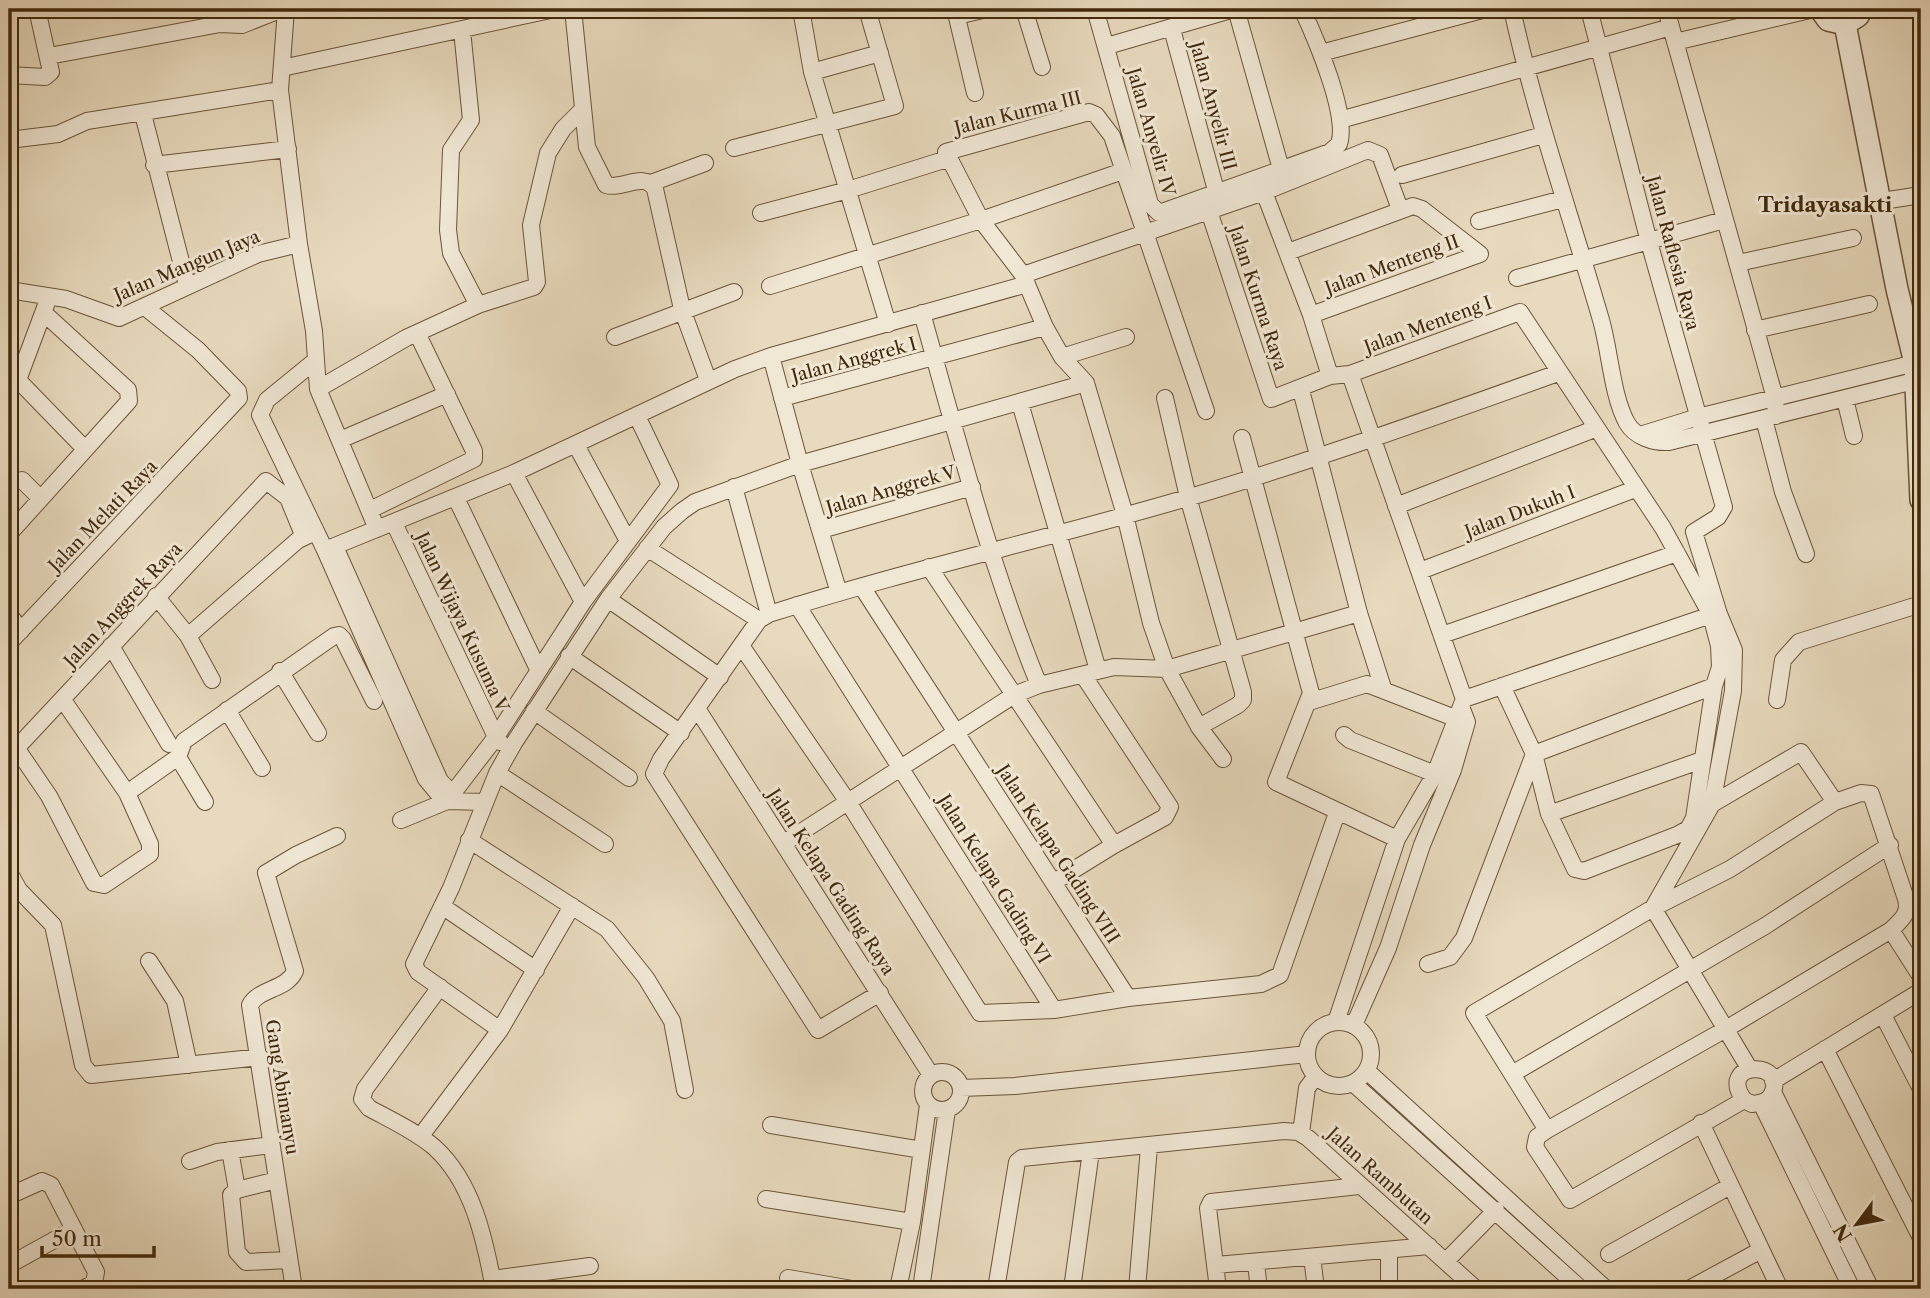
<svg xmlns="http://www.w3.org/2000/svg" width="1930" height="1298" viewBox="0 0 1930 1298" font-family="'Libre Caslon Text',serif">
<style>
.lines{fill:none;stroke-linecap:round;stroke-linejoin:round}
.minor-casing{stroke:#6c5538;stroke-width:18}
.tertiary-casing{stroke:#6c5538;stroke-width:24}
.minor{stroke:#f0e7d5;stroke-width:16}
.tertiary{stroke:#f0e7d5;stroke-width:21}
.labels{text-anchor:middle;stroke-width:6;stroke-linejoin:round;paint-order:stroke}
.street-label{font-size:18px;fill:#42290b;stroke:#f0e7d5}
.quarter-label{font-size:21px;font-weight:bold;fill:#42290b;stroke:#f0e7d5}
</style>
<rect width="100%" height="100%" fill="#e8dabe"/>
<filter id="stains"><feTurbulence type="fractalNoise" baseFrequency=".00286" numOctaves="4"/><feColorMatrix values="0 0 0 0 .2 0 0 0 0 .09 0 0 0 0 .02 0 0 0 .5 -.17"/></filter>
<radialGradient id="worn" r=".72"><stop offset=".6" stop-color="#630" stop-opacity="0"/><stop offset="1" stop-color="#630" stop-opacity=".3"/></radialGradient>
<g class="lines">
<!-- minor casing -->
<g class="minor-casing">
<path id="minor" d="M217 9 220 24 242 25 282 9
M286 9 280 90 299 244 314 331 318 389 377 529
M573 9 587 147 606 185C622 190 644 171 655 189L682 309 708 380
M801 9 812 72 888 324
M955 9 975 93
M1024 9 1042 67
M1095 9 1150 204 1159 213 1330 152 1339 144C1349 115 1315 37 1302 9
M1236 9 1281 169
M1512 9C1535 115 1571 216 1601 320 1610 351 1612 396 1627 423 1635 437 1654 443 1669 442L1918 380
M1589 9 1649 242 1724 507 1718 517 1694 532 1719 614 1734 650 1733 691 1712 804 1653 908 1749 1068
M1666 9 1775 398 1776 416
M957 16 987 9
M1172 29 1217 194
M462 30 471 120 451 150 448 230 451 253 478 305
M1675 42 1814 9
M1107 46 1234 9
M1321 53 1486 9
M49 56 220 24
M282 68 555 9
M812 72 880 53
M9 75 45 77 51 72 37 9
M143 114 187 285
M1340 120 1671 27
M9 140 58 134 87 121 280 90
M734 148 895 106 867 9
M154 165 288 149
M1402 175 1543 135
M651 183 705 163
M1264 192 1311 315 1330 376
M1869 203 1921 195
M1209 211 1271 399 1330 376 1350 374 1520 312 1663 528 1711 615 1719 646 1720 667 1714 686
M761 213 848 190 947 159
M1479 221 1563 199
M1288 252 1413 206 1422 209 1480 254 1311 315
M1738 263 1853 238
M1023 275 1264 192 1368 150 1380 155 1400 209
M1517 278 1724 220
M770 286 981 220 1123 171
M9 290 66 299 119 318 258 254 299 244
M46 305 18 380 85 449
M922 313C957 438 990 565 1039 685
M1755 330 1869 304
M615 337 734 292
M771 356 800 464 839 593
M1062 357 1126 337
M316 360 267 400 260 415 325 550 426 779 445 802
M318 389 406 338 478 305 534 287 537 282 531 225 548 153 563 129 583 109
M1302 394 1359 613 1383 688
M782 398 1045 327
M1165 398 1188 497 1243 692V700L1238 705 1199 727
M1845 399 1854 436
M1020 403 1098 670
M1206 411 1112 136 1096 115 1089 112 946 152 981 220 1023 275 1045 327 1062 357 1086 383 1125 515 1151 623 1167 669 1199 727 1223 759
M1764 419 1783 492 1806 554
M1640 435 1698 417 1915 363
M1242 438 1311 693 1276 782 1397 839
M340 440 447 394
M576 445 628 541
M514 473 583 602
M22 480 40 498
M734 487 769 614
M456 498 538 669
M1396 506 1597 428
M370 510 474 459V451L417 333
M394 523 496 737 500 742
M821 530 972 487
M9 534 129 401 128 390 45 314
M335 547 440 781 449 790 456 789 496 737 583 602 670 485 637 416
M647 548 759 620
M325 550 514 473 735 369 771 356 1027 284
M929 567 1114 845 1054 882
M1420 571 1635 489
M862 587 1128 998
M156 596 188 636 212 680
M608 599 720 677
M797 605 1054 1010
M9 614 21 631
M1442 635 1677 553
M188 636 298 540 313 533
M9 643 239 398 238 391 198 350 145 307
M111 646 169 744
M742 647 848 802 980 1013 1054 1010 1128 998 1261 984 1280 975 1337 813
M569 656 681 733
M280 671 318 733
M1083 675 1170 807 1165 817 1114 845
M1464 699 1711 615
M1777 700 1783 660 1799 642 1921 604
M1309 702 1367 684 1465 722
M227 710 262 768
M698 710 931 1075
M534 711 629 778
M1344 735 1350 740 1435 774
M17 749 49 796 94 883 104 885 150 854V844L127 793 63 700
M9 756 266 481 288 498 304 537
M178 757 205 802
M497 773 605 844
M127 793 178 757 184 741 334 636 339 635 343 639 374 701
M1712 804 1801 752 1835 802
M1549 814 1702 760
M401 820 447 801 485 802
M469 840 607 929 646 978 672 1021 685 1090
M784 843 1014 695 1039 685 1114 667 1167 669 1359 613
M9 872 19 890 53 925 83 1065 91 1075 260 1057
M442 906 536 970
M1891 930 1921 977
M149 961 175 1001 189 1065
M1428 964 1450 957 1464 938 1534 754 1714 686 1694 818 1688 829 1677 835 1584 871 1575 869 1549 814 1534 754 1502 686
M440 987 365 1089 362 1099 369 1108C391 1120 415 1131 434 1147 473 1182 485 1240 494 1289
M880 993 818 1030 654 774 661 759 759 620 769 614C907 570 1048 539 1187 498 1312 461 1435 417 1558 373
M1883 1015 1921 1089
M1336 1022 1397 839 1435 774 1464 699 1350 374
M1307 1054a32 32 0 1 1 64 0a32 32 0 1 1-64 0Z
M1354 1025 1388 948 1422 845 1453 770 1467 722 1462 709
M500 1030 418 972 414 964 451 888 497 773 514 743 608 599 664 527 682 511 695 502 800 464 1086 383
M1825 1049 1921 1238
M1367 1071 1606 1289
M923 1091a19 19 0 1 1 38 0a19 19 0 1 1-38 0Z
M1512 1074 1765 926 1890 845
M1773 1081 1921 991
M1353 1083 1581 1289
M961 1088 1015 1086 1307 1054
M1773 1092 1871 1289
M1761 1103 1852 1289
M1701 1123 1780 1289
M771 1125 922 1150
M1547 1130 1474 1013 1653 908 1730 869 1835 802 1861 793 1871 794 1906 899C1910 914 1901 920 1891 930L1726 1029 1547 1130 1537 1137 1535 1147 1570 1200 1744 1100 1752 1104C1760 1103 1768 1102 1772 1094 1788 1059 1716 1061 1744 1100
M1301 1133 1307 1088 1316 1076
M420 1137 500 1030 572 906
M230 1150 237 1190
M190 1161 217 1152 271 1145
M277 1180 237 1190 231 1195 237 1252 246 1262 289 1260
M9 1196 42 1181 51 1185 96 1272 94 1283 83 1289
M766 1199 912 1222
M1609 1254 1730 1186
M1312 1257 1316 1289
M1446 1261 1496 1210
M1256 1264 1259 1289
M9 1265 74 1229
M1216 1265 1429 1246
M788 1278 852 1289
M492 1279 590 1266
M294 1289 250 1005C259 988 287 990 295 971L266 873 296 855 337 836
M898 1289 912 1222 928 1105
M921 1289 947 1110
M996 1289 1017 1162 1022 1158 1284 1131 1298 1132 1308 1138 1476 1289
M1072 1289 1091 1151
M1137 1289 1149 1147
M1218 1289 1208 1208 1211 1202 1359 1186
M1389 1289V1250
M1689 1289 1761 1250"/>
</g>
<!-- tertiary casing -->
<g class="tertiary-casing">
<path id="tertiary" d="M1820 9 1828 20 1845 24 1858 16 1862 9
M1845 24 1897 289 1915 363 1921 500"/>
</g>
<!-- minor -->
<use href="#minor" class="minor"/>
<!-- tertiary -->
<use href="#tertiary" class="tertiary"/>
</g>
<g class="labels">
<!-- street labels -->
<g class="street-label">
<text transform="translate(1213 106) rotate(75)" y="6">Jalan Anyelir III</text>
<text transform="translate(1018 113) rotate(-14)" y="6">Jalan Kurma III</text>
<text transform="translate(1151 132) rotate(74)" y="6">Jalan Anyelir IV</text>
<text transform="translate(1673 253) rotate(75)" y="6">Jalan Raflesia Raya</text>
<text transform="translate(1392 265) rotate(-20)" y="6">Jalan Menteng II</text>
<text transform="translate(187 266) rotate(-23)" y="6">Jalan Mangun Jaya</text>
<text transform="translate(1258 298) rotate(72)" y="6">Jalan Kurma Raya</text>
<text transform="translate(1428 325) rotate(-20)" y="6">Jalan Menteng I</text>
<text transform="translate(854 360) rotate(-15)" y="6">Jalan Anggrek I</text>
<text transform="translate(891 490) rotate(-16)" y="6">Jalan Anggrek V</text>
<text transform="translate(1520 512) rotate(-21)" y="6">Jalan Dukuh I</text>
<text transform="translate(103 516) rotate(-46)" y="6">Jalan Melati Raya</text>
<text transform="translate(123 605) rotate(-47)" y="6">Jalan Anggrek Raya</text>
<text transform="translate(462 622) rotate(65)" y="6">Jalan Wijaya Kusuma V</text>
<text transform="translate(1058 854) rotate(57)" y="6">Jalan Kelapa Gading VIII</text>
<text transform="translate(994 879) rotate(58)" y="6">Jalan Kelapa Gading VI</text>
<text transform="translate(831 882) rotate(57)" y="6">Jalan Kelapa Gading Raya</text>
<text transform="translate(282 1087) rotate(81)" y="6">Gang Abimanyu</text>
<text transform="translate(1380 1176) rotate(42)" y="6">Jalan Rambutan</text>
</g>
<!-- quarter labels -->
<g class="quarter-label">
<text x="1825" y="212">Tridayasakti</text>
</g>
</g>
<!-- margin -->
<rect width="1930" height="1298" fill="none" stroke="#e8dabe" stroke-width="35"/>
<rect x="10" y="10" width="1909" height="1277" fill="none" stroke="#42290b" stroke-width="3.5"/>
<rect x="18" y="18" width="1895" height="1263" fill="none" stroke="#42290b" stroke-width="2"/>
<!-- north arrow -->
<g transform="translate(1857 1224) rotate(238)" stroke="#f0e7d5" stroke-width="5" paint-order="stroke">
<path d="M0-5L12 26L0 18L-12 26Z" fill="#42290b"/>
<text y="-10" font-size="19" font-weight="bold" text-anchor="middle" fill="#42290b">N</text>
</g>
<!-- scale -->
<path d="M42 1246v10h112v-10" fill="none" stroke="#42290b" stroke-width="3.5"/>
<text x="52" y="1246" font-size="21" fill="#42290b" stroke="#f0e7d5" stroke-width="5" paint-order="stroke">50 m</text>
<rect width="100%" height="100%" filter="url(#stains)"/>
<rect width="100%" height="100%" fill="url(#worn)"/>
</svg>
